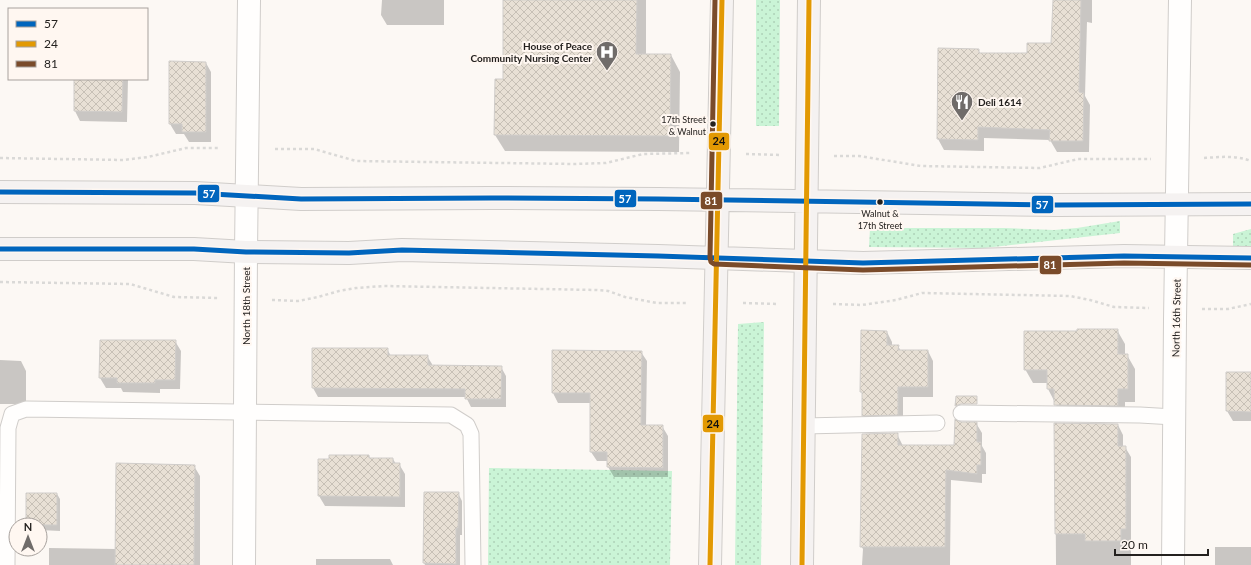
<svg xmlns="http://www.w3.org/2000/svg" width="1251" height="565" viewBox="0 0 1251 565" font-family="Lato,sans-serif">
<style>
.grass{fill:url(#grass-dots)}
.shadow{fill:#0003}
.building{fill:url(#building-cross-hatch);stroke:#d0cdca}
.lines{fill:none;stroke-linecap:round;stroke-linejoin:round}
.service-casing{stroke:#d0cdca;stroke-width:17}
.minor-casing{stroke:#d0cdca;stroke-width:24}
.secondary-casing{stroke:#d0cdca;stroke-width:24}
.path{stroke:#dad9d7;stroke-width:2.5;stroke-dasharray:3 3;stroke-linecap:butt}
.service{stroke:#fffefd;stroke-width:15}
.minor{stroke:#fffefd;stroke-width:22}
.secondary{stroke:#f5f2f1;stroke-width:22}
.bus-1-casing{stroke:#fff7f1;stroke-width:8}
.bus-2-casing{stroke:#fff7f1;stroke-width:8}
.bus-3-casing{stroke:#fff7f1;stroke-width:8}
.bus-1{stroke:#0065bd;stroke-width:5}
.bus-2{stroke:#e29903;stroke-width:5}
.bus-3{stroke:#7a4b2a;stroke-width:5}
.bus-dot{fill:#24211f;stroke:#fff7f1;stroke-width:1.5}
.labels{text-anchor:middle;stroke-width:4;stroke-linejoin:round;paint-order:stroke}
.bus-label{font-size:9px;fill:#24211f;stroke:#fff7f1;text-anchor:end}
.poi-label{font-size:10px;font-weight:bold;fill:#24211f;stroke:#fff7f1;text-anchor:end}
.street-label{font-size:10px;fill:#24211f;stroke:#fff7f1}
.line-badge{stroke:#fff7f1;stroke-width:1.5}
.badge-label{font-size:11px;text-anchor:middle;font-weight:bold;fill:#fff}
.pale-badge-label{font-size:11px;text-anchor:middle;font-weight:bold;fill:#111}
</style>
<defs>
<pattern id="grass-dots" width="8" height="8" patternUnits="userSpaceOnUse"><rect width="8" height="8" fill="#caf4d6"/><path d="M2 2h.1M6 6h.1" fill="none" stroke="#add1b7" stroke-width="1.8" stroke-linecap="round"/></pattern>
<pattern id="building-cross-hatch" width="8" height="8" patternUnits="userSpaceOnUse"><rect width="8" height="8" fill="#e8e0d5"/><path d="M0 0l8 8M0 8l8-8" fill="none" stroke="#c7c0b6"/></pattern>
</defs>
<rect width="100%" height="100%" fill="#fcf8f4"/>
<!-- grass -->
<path class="grass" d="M756 0H780L779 126H756Z
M1120 221V233L984 248 869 247 870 228H1004L1054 230 1077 228Z
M1251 229V250H1233V234Z
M764 322 761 565H735L738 324Z
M489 468 672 471 670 565H488Z"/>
<!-- shadow -->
<path class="shadow" d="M382 0H444V25H387L381 15Z
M504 0H646V55H671L680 72 679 152 505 151 495 135 504 80Z
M1054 0H1092V23L1087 22 1085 96 1090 105 1089 152H1057L1050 140 984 138V151L944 150 938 139 939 49 978 50 981 54H1028L1052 44Z
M170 62 206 63 211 72V142H189L184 134H176L170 124Z
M75 79H128L127 122 80 121 75 111Z
M1117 330 1125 344V355H1127L1135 369V402H1125V419L1063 418 1048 389V383H1033L1025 369Z
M887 332 892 342V346H898L901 351H928L933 361V397H903V424L869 425 863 415V395L861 391Z
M101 341H175L181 351 180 389H160V393L123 392 121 388H106L100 378Z
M387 349 391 356H427L432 364V366L501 367 506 376V407H471L466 397H318L313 388Z
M641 352 647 361 646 426H662L668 436V477H614L608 467V461H597L591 452V403H558L553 393Z
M0 360 21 361 26 371V404H0Z
M1251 373V421H1233L1227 411Z
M961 423H976L982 433V446L986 453V474H982V483L951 480 950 565H862L863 549 861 546 897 434 903 446H955Z
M1055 424 1118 425 1123 435V447H1125L1131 457V565H1056Z
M369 456 371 459H393L396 464H399L405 474V507L325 506 319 496V460Z
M194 466 200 476V565H49V548L117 549Z
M458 493 462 501V535H460V565H425L424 563Z
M57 494 60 499V531L40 530V525H27Z
M1215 547H1251V565H1215Z
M316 559H390L393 565H316Z"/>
<!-- building -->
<path class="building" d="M503 0H637L636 54H671L670 136 494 135 495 79H503Z
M1053 0H1081L1079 92 1084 93 1083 141H1049L1050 130 978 127V140L937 139 938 48 979 49V53H1027V43H1051Z
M169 61 206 62V132H182V124H169Z
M74 79H123L122 112 74 111Z
M1077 329H1118V354H1128V389H1118V406L1054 405V389H1047V370H1024V331H1077Z
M861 330 887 331V345H899L898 350H928V387H898V415L862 416V392H860Z
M100 340H176L175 380H155V383H117V378H99Z
M312 348H388V355H428V365L502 366 501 399H465V389L312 388Z
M552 350 642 351 641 425H663V468L607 467V452H590V393H552Z
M1226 372H1251V412L1226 411Z
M956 396H977V404H961L955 406Z
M955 419 961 422H977V442H981V465H977V474L946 470 945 547H860L862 434 898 433V445H954Z
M1054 423 1118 424V446H1126V529H1121V541H1085V534H1055Z
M329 455H369V458H393V463H400V497L318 496V459H329Z
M116 463 195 465 194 565H115Z
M424 492H459L458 528H456V564L423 563Z
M26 493H57V525H26Z"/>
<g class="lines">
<!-- service casing -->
<g class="service-casing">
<path id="service" d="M961 413 1140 415 1174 417
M804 426 937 423
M7 565 8 428 12 414 26 409C168 411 310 412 451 415L467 425 471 434 473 565"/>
</g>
<!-- minor casing -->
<g class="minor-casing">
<path id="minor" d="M244 565 246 252 249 0
M1173 565 1175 320 1180 0"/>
</g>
<!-- secondary casing -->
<g class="secondary-casing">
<path id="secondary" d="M0 192 195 193 301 199 491 198 658 199 1056 205 1251 204
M0 249H194L246 252 349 253 402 250 658 256 863 263 1124 256 1251 258
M710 565 722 0
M802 565 809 0"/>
</g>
<!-- path -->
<path class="path" d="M275 149H314L356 161 574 164 606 163 643 154 691 153
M746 154 781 155
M834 156H859L921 166 1040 168 1078 159H1151
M0 158 123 160 148 157 186 148H220
M1204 158C1220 157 1236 155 1251 161
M0 282 130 284 174 297 219 298
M272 300 298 301 318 297 339 291 356 288 384 286 596 290 608 291 625 297 657 303H688
M743 303 778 304
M833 304 862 305 896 300 922 293 1070 296 1090 300 1114 307 1149 308
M1202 309H1228L1251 304"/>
<!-- service -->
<use href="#service" class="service"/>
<!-- minor -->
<use href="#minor" class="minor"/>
<!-- secondary -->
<use href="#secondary" class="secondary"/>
<!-- bus-1 casing -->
<g class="bus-1-casing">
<path id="bus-1" d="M0 192 195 193 301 199 491 198 658 199 1056 205 1251 204
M0 249H194L246 252 349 253 402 250 658 256 863 263 1124 256 1251 258"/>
</g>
<!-- bus-2 casing -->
<g class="bus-2-casing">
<path id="bus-2" d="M710 565 722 0
M802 565 809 0"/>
</g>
<!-- bus-3 casing -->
<g class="bus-3-casing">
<path id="bus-3" d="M715 0 710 258 711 262 714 264 863 270 1124 263 1251 265"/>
</g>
<!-- bus-1 -->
<use href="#bus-1" class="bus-1"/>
<!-- bus-2 -->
<use href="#bus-2" class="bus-2"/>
<!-- bus-3 -->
<use href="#bus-3" class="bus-3"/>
</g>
<!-- icons -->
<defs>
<g id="hospital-pin" transform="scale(1.15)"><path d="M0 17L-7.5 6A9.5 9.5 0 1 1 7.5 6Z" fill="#706c6a" stroke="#fff7f1"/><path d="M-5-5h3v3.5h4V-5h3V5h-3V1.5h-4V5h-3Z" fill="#fff"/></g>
<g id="restaurant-pin" transform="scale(1.15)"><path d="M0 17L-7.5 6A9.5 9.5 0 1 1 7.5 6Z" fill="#706c6a" stroke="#fff7f1"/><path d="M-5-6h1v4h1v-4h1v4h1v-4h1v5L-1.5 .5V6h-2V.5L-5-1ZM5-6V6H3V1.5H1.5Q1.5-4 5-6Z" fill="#fff"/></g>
</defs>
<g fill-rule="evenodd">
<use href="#hospital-pin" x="607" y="52"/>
<use href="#restaurant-pin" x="962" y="102"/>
</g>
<!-- markers -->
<g class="bus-dot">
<circle cx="713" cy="124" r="3.5"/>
<circle cx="880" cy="202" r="3.5"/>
</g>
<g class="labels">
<!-- bus labels -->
<g class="bus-label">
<text x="706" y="123">17th Street<tspan x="706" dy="12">&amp; Walnut</tspan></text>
<text x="880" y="217" text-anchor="middle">Walnut &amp;<tspan x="880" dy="12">17th Street</tspan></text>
</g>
<!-- poi labels -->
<g class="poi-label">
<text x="592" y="50">House of Peace<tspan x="592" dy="12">Community Nursing Center</tspan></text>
<text x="978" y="106" text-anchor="start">Deli 1614</text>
</g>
<!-- street labels -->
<g class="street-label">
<text transform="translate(246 306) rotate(-90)" y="4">North 18th Street</text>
<text transform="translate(1176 318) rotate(-89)" y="4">North 16th Street</text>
</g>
</g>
<g class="line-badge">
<rect x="708" y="132" width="22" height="19" rx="4" fill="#e29903"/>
<rect x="197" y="184" width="23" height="19" rx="4" fill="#0065bd"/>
<rect x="614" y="189" width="23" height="19" rx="4" fill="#0065bd"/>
<rect x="700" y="191" width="23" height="19" rx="4" fill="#7a4b2a"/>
<rect x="1031" y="195" width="23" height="19" rx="4" fill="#0065bd"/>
<rect x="1039" y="255" width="23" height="20" rx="4" fill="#7a4b2a"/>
<rect x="702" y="414" width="22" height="19" rx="4" fill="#e29903"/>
</g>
<g class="badge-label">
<text x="209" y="198">57</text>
<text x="625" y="203">57</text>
<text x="711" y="205">81</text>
<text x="1042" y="209">57</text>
<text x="1050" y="269">81</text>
</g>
<g class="pale-badge-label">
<text x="719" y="145">24</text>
<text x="713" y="428">24</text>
</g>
<!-- legend -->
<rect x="8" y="8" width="140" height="72" fill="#fff7f1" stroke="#a7a19d"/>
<rect x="16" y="21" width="20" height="6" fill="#0065bd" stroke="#a7a19d"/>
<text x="44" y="28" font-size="12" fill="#24211f">57</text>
<rect x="16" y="41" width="20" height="6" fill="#e29903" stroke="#a7a19d"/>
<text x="44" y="48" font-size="12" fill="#24211f">24</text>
<rect x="16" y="61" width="20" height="6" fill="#7a4b2a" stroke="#a7a19d"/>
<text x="44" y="68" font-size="12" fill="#24211f">81</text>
<!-- north arrow -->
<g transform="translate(28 537)"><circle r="19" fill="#fff7f1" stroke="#a7a19d"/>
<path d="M0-3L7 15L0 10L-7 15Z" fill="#706c6a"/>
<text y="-6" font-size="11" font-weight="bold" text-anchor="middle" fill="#24211f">N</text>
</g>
<!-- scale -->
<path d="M1115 549v6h93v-6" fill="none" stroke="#24211f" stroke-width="2"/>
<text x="1121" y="549" font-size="12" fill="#24211f" stroke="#fff7f1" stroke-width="3" paint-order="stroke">20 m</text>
</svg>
